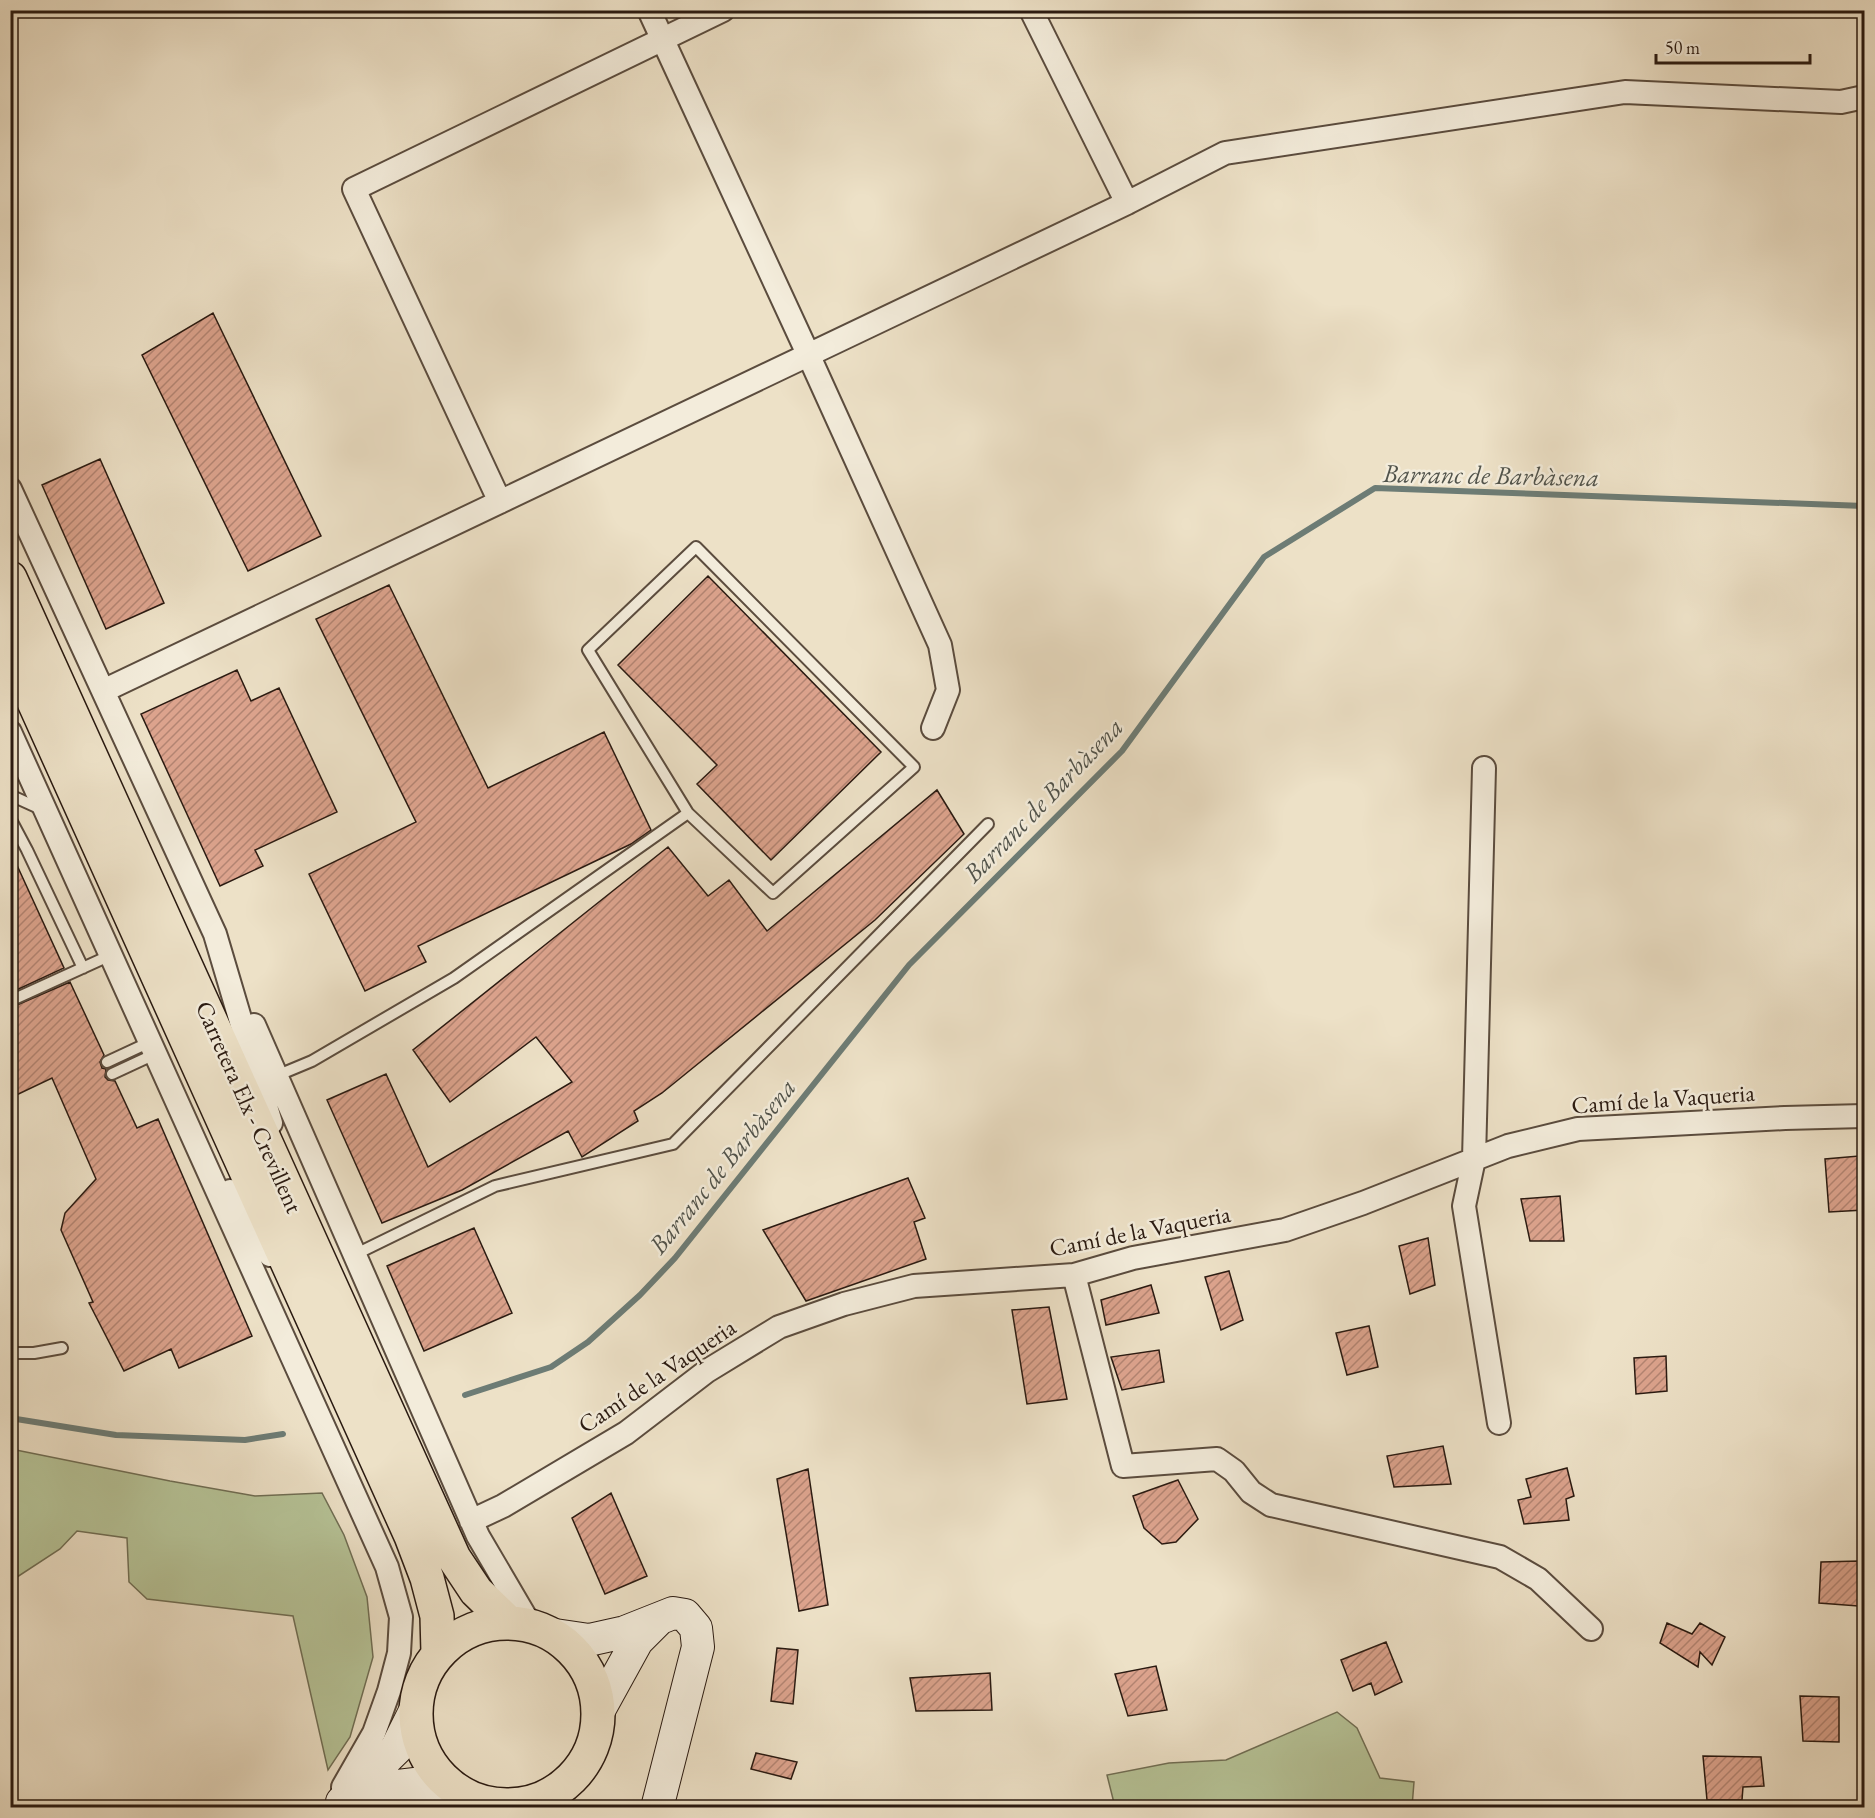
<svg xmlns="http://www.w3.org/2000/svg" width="1875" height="1818" viewBox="0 0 1875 1818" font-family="'EB Garamond',serif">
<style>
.green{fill:#b6c397;stroke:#706e54;stroke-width:1.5}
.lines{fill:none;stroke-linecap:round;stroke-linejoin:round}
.stream{stroke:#6d7c75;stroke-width:6}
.building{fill:url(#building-hatch);stroke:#2a1a11;stroke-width:1.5}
.lane-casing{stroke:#5b4c3e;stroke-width:14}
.street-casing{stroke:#5b4c3e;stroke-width:26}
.secondary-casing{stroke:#2a1a11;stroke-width:34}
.highway-casing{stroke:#2a1a11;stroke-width:36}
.lane{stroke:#f3ecdb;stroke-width:10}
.street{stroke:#f3ecdb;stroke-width:22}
.secondary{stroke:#f3ecdb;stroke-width:32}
.highway{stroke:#ede1c7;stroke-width:33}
.labels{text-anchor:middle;stroke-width:5;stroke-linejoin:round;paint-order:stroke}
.street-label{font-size:24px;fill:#2a1a11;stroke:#f3ecdb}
.water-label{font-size:26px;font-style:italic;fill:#51534b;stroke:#f3ecdb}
</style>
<defs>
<pattern id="building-hatch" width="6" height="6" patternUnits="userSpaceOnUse" patternTransform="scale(1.5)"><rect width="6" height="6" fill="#dca38d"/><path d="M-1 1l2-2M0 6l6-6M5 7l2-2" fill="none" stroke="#b38472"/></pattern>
</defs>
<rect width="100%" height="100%" fill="#ede1c7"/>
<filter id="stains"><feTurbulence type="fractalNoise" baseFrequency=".00333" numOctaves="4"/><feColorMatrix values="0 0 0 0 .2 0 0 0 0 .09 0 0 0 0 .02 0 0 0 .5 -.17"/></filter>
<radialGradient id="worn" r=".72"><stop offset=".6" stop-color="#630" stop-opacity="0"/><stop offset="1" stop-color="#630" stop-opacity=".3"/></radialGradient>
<!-- green -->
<path class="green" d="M11 1449 170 1481 255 1496 322 1493 344 1535 367 1597 373 1657 350 1737 328 1770 293 1616 147 1599 129 1582 127 1538 77 1531 60 1549 14 1579 11 1646Z
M1337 1712 1357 1728 1380 1778 1414 1782 1412 1807H1115L1107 1775 1169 1763 1226 1760Z"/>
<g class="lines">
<!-- stream -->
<path class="stream" d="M465 1395 551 1367 588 1342 640 1295 675 1258 909 965 1122 751 1264 557 1375 488 1864 506
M10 1418 116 1435 245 1440 283 1434"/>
</g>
<!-- building -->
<path class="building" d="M213 313 321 536 248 571 142 355Z
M100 459 164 603 106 629 42 485Z
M708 576 881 752 771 860 697 784 717 765 618 665Z
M389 585 488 788 604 732 651 830 631 844 418 946 426 962 365 991 309 874 416 822 316 619Z
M237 670 251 701 279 688 337 812 255 850 263 866 220 886 141 714Z
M937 790 964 834 875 920 662 1093 634 1111 638 1121 582 1157 568 1131 462 1190 382 1223 327 1100 386 1074 428 1167 572 1082 536 1037 450 1102 413 1050 668 847 708 896 729 880 767 931Z
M10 850 64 968 10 993Z
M70 982 104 1055 100 1062 102 1068 106 1069 105 1077 108 1080 115 1081 137 1128 158 1119 252 1336 179 1368 171 1349 124 1371 89 1303 93 1302 61 1230 65 1213 96 1179 52 1078 10 1098V1008Z
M1859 1156 1864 1190V1210L1829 1212 1825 1159Z
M908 1178 925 1218 914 1222 926 1259 806 1301 763 1230Z
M1560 1196 1564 1241H1530L1521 1199Z
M474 1228 512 1313 424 1351 387 1266Z
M1428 1238 1435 1285 1410 1294 1399 1246Z
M1229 1271 1243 1320 1221 1330 1205 1277Z
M1151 1285 1159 1313 1106 1325 1101 1300Z
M1049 1307 1067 1399 1027 1404 1012 1310Z
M1369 1326 1378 1367 1347 1375 1336 1333Z
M1159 1350 1164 1382 1122 1390 1111 1357Z
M1666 1356 1667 1391 1636 1394 1634 1358Z
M1443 1446 1451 1484 1394 1487 1387 1456Z
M1567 1468 1574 1496 1566 1499 1569 1520 1524 1524 1518 1500 1531 1497 1526 1479Z
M808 1469 828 1605 799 1611 777 1479Z
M1178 1480 1198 1519 1176 1542 1162 1544 1144 1528 1133 1496Z
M611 1493 647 1576 605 1594 572 1518Z
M1859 1561 1858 1606 1819 1603 1821 1562Z
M1667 1623 1692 1634 1700 1623 1725 1637 1712 1665 1700 1652 1698 1667 1660 1643Z
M1386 1642 1402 1682 1375 1695 1371 1683 1353 1691 1341 1660Z
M777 1648 798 1650 793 1704 771 1701Z
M1156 1666 1167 1710 1128 1716 1115 1674Z
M990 1673 992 1710 916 1711 910 1678Z
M1800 1696 1839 1697V1742L1803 1741Z
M756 1753 797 1762 791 1779 751 1769Z
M1703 1756 1761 1757 1764 1786 1743 1787 1742 1800H1707Z"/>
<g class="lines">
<!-- lane casing -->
<g class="lane-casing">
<path id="lane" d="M10 795 43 810
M10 818 27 850 83 968
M10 1001 111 955
M107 1062 150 1042
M112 1074 155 1054
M276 1076 312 1061 454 978 688 813 773 893 914 767 696 547 588 650 688 813
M354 1255 495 1186 673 1144 988 824
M10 1353H34L62 1348"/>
</g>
<!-- street casing -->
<g class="street-casing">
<path id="street" d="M649 10 808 354 940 645 948 690 933 728
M1031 10 1127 203
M10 489 215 934 271 1123
M500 502 354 189 723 10
M103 691 1127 203 1225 153 1625 92 1841 102 1864 97
M10 732 387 1567 401 1617 399 1653 389 1691 374 1733 343 1787V1795
M1484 768 1474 1159 1464 1206 1499 1423
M254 1025 478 1536 529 1623
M230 1191 270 1255
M1074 1275 1123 1466 1217 1459 1234 1471 1251 1492 1271 1505 1500 1557 1538 1579 1591 1629
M471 1521 503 1506 626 1433 707 1371 779 1327 844 1304 914 1286 1074 1275 1133 1258 1285 1230 1363 1203 1508 1146 1578 1129 1785 1118 1864 1116"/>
</g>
<!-- secondary casing -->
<g class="secondary-casing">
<path id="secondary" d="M555 1635 589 1640 625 1632 673 1613 685 1615 696 1628 698 1647 657 1808
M599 1710 637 1641 657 1621
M349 1800 381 1788 415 1784 455 1789
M342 1808V1802L396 1749 415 1711"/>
</g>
<!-- highway casing -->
<g class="highway-casing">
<path id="highway" d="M10 578 454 1558 476 1591 509 1623
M10 649 411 1536 427 1578 437 1616 438 1653
M416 1714a91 91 0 1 1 182 0a91 91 0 1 1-182 0Z"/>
</g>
<!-- lane -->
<use href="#lane" class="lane"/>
<!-- street -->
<use href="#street" class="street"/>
<!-- secondary -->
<use href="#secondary" class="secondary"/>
<!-- highway -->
<use href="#highway" class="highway"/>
</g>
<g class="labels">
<!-- street labels -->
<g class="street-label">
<text transform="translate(1663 1099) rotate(-4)" y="8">Camí de la Vaqueria</text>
<text transform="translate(249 1107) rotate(66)" y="8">Carretera Elx - Crevillent</text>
<text transform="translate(1140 1231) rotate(-11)" y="8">Camí de la Vaqueria</text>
<text transform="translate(657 1376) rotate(-34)" y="8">Camí de la Vaqueria</text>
</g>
<!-- water labels -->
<g class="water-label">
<text transform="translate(1491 475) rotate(1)" y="9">Barranc de Barbàsena</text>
<text transform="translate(1043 800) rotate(-46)" y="9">Barranc de Barbàsena</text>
<text transform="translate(722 1166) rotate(-51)" y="9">Barranc de Barbàsena</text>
</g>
</g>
<!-- margin -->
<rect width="1875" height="1818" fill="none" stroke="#ede1c7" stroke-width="36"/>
<rect x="12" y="12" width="1851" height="1794" fill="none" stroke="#2a1a11" stroke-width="3"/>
<rect x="18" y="18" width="1839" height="1782" fill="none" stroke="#2a1a11" stroke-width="1.5"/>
<!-- scale -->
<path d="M1656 54v9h154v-9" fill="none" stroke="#2a1a11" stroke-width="3"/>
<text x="1665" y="54" font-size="18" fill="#2a1a11" stroke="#f3ecdb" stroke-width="4.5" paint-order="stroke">50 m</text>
<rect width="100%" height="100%" filter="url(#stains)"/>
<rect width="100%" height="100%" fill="url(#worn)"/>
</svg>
